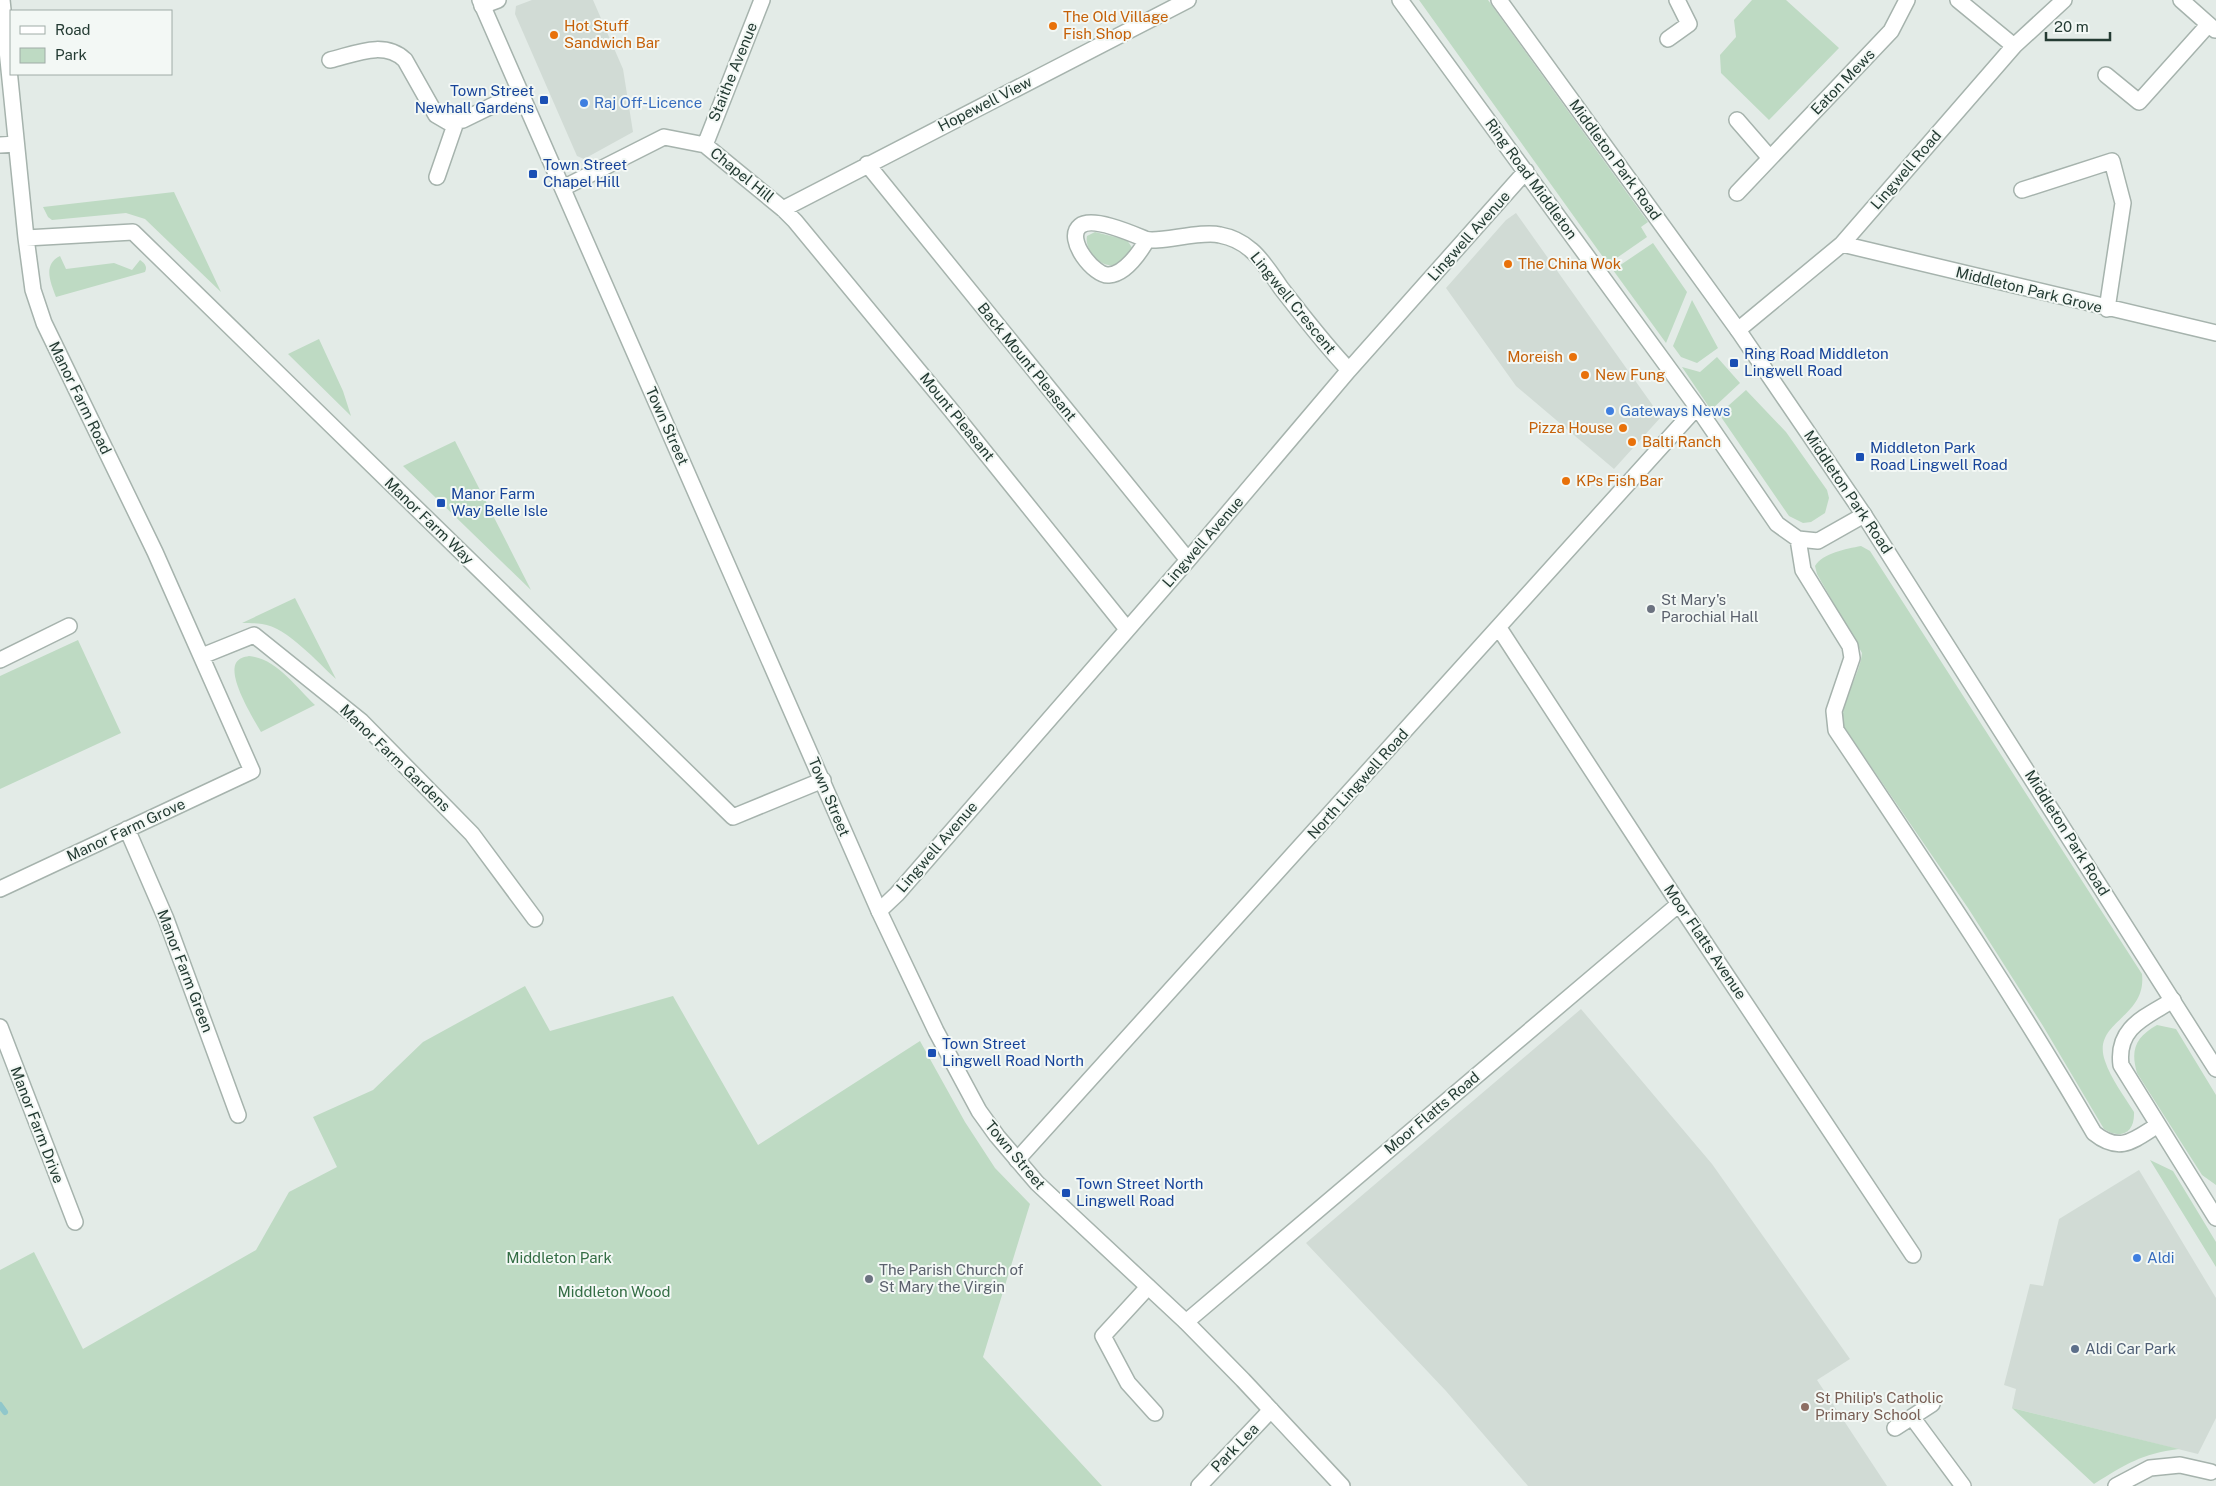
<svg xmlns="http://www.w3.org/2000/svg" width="2216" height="1486" viewBox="0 0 2216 1486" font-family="'Public Sans',sans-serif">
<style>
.built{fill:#d1dbd5}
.green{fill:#bedac3}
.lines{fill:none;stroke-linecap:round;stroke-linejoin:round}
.stream{stroke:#90c7cb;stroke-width:6}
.minor-casing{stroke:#a6b3ad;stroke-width:18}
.tertiary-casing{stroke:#a6b3ad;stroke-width:18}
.minor{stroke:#fff;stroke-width:15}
.tertiary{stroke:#fff;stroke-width:15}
.food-dot{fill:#e8710a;stroke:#f3f8f5;stroke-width:2}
.transit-dot{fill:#1a4fb4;stroke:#f3f8f5;stroke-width:2}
.shop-dot{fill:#3f7fe0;stroke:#f3f8f5;stroke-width:2}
.worship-dot{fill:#6b7280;stroke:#f3f8f5;stroke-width:2}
.service-dot{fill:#5c6f8a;stroke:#f3f8f5;stroke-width:2}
.education-dot{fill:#8d6e63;stroke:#f3f8f5;stroke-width:2}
.labels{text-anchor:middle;stroke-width:4;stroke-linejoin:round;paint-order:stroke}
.food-label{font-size:15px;fill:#c56008;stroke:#f3f8f5;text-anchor:start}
.street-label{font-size:15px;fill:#243b33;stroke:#f3f8f5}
.transit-label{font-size:15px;fill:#164399;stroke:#f3f8f5;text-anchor:start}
.shop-label{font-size:15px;fill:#366cbe;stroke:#f3f8f5;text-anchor:start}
.worship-label{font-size:15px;fill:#5b616d;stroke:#f3f8f5;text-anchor:start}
.park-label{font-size:15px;fill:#336d44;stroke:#f3f8f5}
.service-label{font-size:15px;fill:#4e5e75;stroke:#f3f8f5;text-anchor:start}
.education-label{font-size:15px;fill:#785e54;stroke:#f3f8f5;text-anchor:start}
</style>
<rect width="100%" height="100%" fill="#e3ebe7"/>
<!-- built -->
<path class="built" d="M532 0H593L623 69 633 132 584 159 577 156 515 14 516 6Z
M1516 213 1661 417 1614 469 1516 386 1446 288 1506 220Z
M1581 1009 1712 1164 1850 1359 1817 1380 1887 1486H1528L1446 1391 1306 1243Z
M2139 1170 2216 1298V1418L2198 1454 2012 1408 2016 1389 2004 1385 2030 1284 2043 1286 2059 1219Z"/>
<!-- green -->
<path class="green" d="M1419 0H1488L1648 222 1641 227 1647 237 1608 264Z
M1752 0H1786L1839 48 1769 120 1721 73 1720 55 1736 37 1734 20Z
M174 192 221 292 145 219 126 213 52 220 48 217 43 207Z
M1095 232 1127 240 1133 249C1128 255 1123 263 1114 265 1101 268 1084 250 1087 236Z
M1653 243 1687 292 1666 343 1613 270Z
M60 256 66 269 114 263 132 270 140 260C144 263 148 266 145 272L56 297C51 283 42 265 60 256Z
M1692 300 1718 348 1697 363 1681 357 1673 346Z
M319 339 343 391 351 416 288 354Z
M1717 357 1740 383 1711 410 1682 367 1700 372Z
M1746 390 1786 432 1827 490 1829 498 1825 513 1811 522 1803 523 1789 516 1719 414Z
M455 441 531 590 403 466Z
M1861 546 1870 551 2142 974C2147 1019 2091 1021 2105 1061 2111 1079 2124 1096 2134 1112 2135 1133 2121 1140 2104 1129L2043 1026 1968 908 1844 727C1837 706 1860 676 1862 653L1817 574 1815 566C1823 553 1846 549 1861 546Z
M295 598 336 679C318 663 287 627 262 624 255 623 248 623 242 623Z
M78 640 121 733 0 789V676Z
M249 656C276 658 296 687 315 705L261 732C253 718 228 678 236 663 239 658 244 657 249 656Z
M525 986 550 1031 673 996 758 1145 920 1041 965 1122 995 1168 1030 1204 983 1357 1102 1486H0V1270L34 1252 83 1349 256 1250 289 1192 337 1167 313 1117 373 1090 423 1042Z
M2157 1025 2176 1029 2216 1095V1185L2202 1175 2137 1073C2130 1049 2136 1037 2157 1025Z
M2150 1160 2173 1171 2216 1242V1267Z
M2012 1408 2179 1449C2141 1454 2126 1464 2094 1484Z"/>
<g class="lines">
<!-- stream -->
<path class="stream" d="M0 1405 5 1412"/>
<!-- minor casing -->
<g class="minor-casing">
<path id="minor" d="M1400 0 1697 407 1777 524 1798 539 1818 541 1864 515
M1958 0 2014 46
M2181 0 2215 30
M482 6 498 0
M1668 39 1689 24 1677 0
M330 60C355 54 384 40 405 60L436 115 448 122 463 120 520 92
M2106 75 2139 102 2208 25
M1737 120 1770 158
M0 145 16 144
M705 145 762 0
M867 164 1188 560
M437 177 456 122
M563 188 664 137 705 145 783 209 795 221 951 410 1127 629
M2022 190 2112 161 2123 203 2107 309
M1737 193 1891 31 1907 0
M783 209 1188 0
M26 238 133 232 733 817 823 780
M1147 240C1140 252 1125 274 1109 275 1095 277 1064 239 1080 226 1092 216 1133 234 1145 239 1157 244 1201 230 1220 235 1231 237 1242 242 1251 250 1263 260 1272 275 1281 288 1303 316 1324 344 1349 370
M1842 244 2216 333
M1738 330 1842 244 2014 46 2064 0
M1798 539 1803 570 1850 646 1852 658 1834 711 1836 730C1925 863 2014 995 2094 1133 2120 1154 2134 1140 2158 1125
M1499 628 1679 904 1913 1255
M202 656 254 635 361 721 472 834 535 919
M0 660 69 626
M127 829 166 919 238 1115
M0 889 252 771 155 552 44 323 33 290 26 238 2 0
M879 911 897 894 1188 560 1349 370 1526 171
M2173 1000C2146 1017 2116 1027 2121 1065L2216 1218
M0 1027 75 1222
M1017 1160 1697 407
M1148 1287 1103 1336 1128 1383 1155 1413
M1186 1322 1679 904
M1912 1417 1963 1486
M1895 1428 1932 1404
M1199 1486 1271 1410
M2116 1486 2150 1468 2180 1465 2211 1472"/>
</g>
<!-- tertiary casing -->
<g class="tertiary-casing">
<path id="tertiary" d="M480 0 879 911 936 1031 979 1111 997 1136 1037 1183 1186 1322 1243 1380 1342 1486
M1499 0 1738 330 1864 515 2216 1069"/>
</g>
<!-- minor -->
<use href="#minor" class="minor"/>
<!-- tertiary -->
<use href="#tertiary" class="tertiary"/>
</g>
<!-- markers -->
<g class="food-dot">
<circle cx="1053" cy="26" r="5"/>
<circle cx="554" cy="35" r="5"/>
<circle cx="1508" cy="264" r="5"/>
<circle cx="1573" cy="357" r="5"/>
<circle cx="1585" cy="375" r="5"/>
<circle cx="1623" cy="428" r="5"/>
<circle cx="1632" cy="442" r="5"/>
<circle cx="1566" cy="481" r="5"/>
</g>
<g class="transit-dot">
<rect x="539" y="95" width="10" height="10" rx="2.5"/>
<rect x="528" y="169" width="10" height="10" rx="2.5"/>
<rect x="1729" y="358" width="10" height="10" rx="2.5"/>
<rect x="1855" y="452" width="10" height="10" rx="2.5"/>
<rect x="436" y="498" width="10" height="10" rx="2.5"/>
<rect x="927" y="1048" width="10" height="10" rx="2.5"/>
<rect x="1061" y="1188" width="10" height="10" rx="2.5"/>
</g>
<g class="shop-dot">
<circle cx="584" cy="103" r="5"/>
<circle cx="1610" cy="411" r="5"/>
<circle cx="2137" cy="1258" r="5"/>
</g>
<g class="worship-dot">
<circle cx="1651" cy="609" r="5"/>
<circle cx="869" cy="1279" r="5"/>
</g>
<circle class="service-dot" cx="2075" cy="1349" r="5"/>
<circle class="education-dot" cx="1805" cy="1407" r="5"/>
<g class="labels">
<!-- food labels -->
<g class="food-label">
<text x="1063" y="22">The Old Village<tspan x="1063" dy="17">Fish Shop</tspan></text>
<text x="564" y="31">Hot Stuff<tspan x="564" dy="17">Sandwich Bar</tspan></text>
<text x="1518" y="269">The China Wok</text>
<text x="1563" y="362" text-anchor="end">Moreish</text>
<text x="1595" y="380">New Fung</text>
<text x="1613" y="433" text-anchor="end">Pizza House</text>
<text x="1642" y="447">Balti Ranch</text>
<text x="1576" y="486">KPs Fish Bar</text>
</g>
<!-- street labels -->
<g class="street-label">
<text transform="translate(733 72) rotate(-68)" y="5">Staithe Avenue</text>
<text transform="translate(1843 82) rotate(-46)" y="5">Eaton Mews</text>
<text transform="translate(985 104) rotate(-27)" y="5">Hopewell View</text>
<text transform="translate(1615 160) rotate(54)" y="5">Middleton Park Road</text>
<text transform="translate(1906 170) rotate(-49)" y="5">Lingwell Road</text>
<text transform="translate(742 175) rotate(39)" y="5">Chapel Hill</text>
<text transform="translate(1531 179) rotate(54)" y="5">Ring Road Middleton</text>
<text transform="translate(1469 236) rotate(-48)" y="5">Lingwell Avenue</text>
<text transform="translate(2029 290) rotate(14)" y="5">Middleton Park Grove</text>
<text transform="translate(1293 303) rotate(51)" y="5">Lingwell Crescent</text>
<text transform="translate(1027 362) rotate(51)" y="5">Back Mount Pleasant</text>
<text transform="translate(80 398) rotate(64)" y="5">Manor Farm Road</text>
<text transform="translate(957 417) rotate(51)" y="5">Mount Pleasant</text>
<text transform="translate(667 426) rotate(66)" y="5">Town Street</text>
<text transform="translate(1848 492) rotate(56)" y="5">Middleton Park Road</text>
<text transform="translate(429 521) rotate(44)" y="5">Manor Farm Way</text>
<text transform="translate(1203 542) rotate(-49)" y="5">Lingwell Avenue</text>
<text transform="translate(395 758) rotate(44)" y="5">Manor Farm Gardens</text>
<text transform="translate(1358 784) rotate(-48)" y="5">North Lingwell Road</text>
<text transform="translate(829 797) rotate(67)" y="5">Town Street</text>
<text transform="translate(126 830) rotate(-25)" y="5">Manor Farm Grove</text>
<text transform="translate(2067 833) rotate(58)" y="5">Middleton Park Road</text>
<text transform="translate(937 847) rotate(-49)" y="5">Lingwell Avenue</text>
<text transform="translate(1705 942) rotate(56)" y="5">Moor Flatts Avenue</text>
<text transform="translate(185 971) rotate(69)" y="5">Manor Farm Green</text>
<text transform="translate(1432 1113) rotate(-40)" y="5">Moor Flatts Road</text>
<text transform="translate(37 1125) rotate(69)" y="5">Manor Farm Drive</text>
<text transform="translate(1015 1155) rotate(50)" y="5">Town Street</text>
<text transform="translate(1235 1448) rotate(-46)" y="5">Park Lea</text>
</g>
<!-- transit labels -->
<g class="transit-label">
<text x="534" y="96" text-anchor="end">Town Street<tspan x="534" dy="17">Newhall Gardens</tspan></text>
<text x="543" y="170">Town Street<tspan x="543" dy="17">Chapel Hill</tspan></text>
<text x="1744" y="359">Ring Road Middleton<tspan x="1744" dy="17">Lingwell Road</tspan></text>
<text x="1870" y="453">Middleton Park<tspan x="1870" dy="17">Road Lingwell Road</tspan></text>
<text x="451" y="499">Manor Farm<tspan x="451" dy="17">Way Belle Isle</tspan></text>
<text x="942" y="1049">Town Street<tspan x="942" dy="17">Lingwell Road North</tspan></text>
<text x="1076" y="1189">Town Street North<tspan x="1076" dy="17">Lingwell Road</tspan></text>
</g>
<!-- shop labels -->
<g class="shop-label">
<text x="594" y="108">Raj Off-Licence</text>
<text x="1620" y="416">Gateways News</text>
<text x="2147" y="1263">Aldi</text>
</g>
<!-- worship labels -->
<g class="worship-label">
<text x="1661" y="605">St Mary's<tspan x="1661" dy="17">Parochial Hall</tspan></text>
<text x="879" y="1275">The Parish Church of<tspan x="879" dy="17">St Mary the Virgin</tspan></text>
</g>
<!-- park labels -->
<g class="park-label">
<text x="559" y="1263">Middleton Park</text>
<text x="614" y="1297">Middleton Wood</text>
</g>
<!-- service labels -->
<g class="service-label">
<text x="2085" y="1354">Aldi Car Park</text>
</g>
<!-- education labels -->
<g class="education-label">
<text x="1815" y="1403">St Philip's Catholic<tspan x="1815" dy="17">Primary School</tspan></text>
</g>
</g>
<!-- legend -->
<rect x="10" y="10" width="162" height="65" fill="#f3f8f5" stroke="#a0aca7"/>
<rect x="20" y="26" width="25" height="8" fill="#ffffff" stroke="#a0aca7"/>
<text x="55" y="35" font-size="15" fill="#243b33">Road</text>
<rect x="20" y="48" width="25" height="15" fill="#bedac3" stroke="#a0aca7"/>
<text x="55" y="60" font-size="15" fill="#243b33">Park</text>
<!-- scale -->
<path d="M2046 32v8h64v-8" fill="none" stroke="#243b33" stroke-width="2.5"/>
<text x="2054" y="32" font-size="15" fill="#243b33" stroke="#f3f8f5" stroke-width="4" paint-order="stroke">20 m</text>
</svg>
